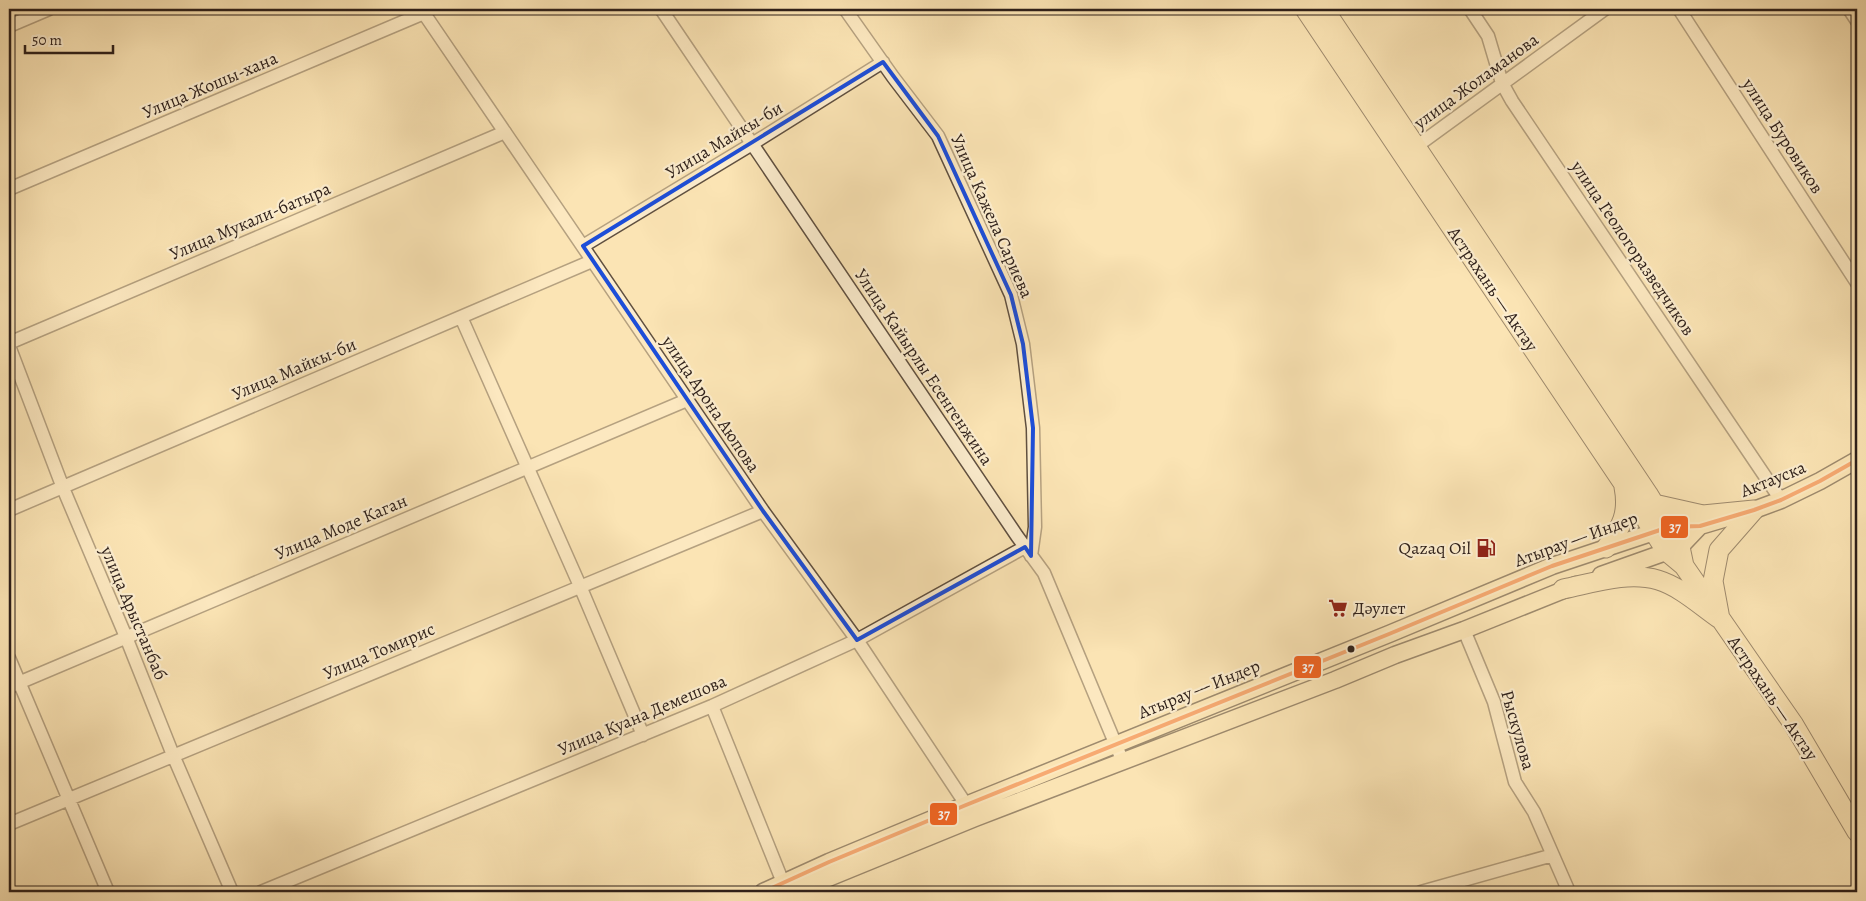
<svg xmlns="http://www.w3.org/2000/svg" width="1866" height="901" viewBox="0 0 1866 901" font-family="Alegreya,serif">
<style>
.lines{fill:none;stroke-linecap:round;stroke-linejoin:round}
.minor-casing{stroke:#605040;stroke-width:15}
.major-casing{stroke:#2d1f19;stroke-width:19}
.highway-casing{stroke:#2d1f19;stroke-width:21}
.minor{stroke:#fcedce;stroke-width:12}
.major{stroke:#fbe4b4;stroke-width:16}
.highway{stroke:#fbe4b4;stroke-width:19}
.bus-1-casing{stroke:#fcedce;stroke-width:8}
.bus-1{stroke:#f26522;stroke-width:4}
.marked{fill:none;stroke:#1d4ed8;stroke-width:4;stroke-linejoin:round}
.bus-dot{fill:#2d1f19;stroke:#fcedce;stroke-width:2}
.labels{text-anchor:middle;stroke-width:4.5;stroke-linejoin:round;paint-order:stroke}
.street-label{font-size:18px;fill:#2d1f19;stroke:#fcedce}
.poi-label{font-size:18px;fill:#2d1f19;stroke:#fcedce;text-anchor:end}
.line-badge{stroke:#fcedce;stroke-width:2}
.badge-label{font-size:14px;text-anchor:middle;font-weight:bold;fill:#fff}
</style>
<rect width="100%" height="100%" fill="#fbe4b4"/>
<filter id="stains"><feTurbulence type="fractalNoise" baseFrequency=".004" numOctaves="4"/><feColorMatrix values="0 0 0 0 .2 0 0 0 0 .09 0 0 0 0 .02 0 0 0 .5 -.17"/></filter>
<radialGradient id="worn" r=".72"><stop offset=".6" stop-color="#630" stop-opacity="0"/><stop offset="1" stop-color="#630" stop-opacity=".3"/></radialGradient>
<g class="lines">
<!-- minor casing -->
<g class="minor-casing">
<path id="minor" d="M421 9 763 511 857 640 971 812
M661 9 1017 536 1044 573 1123 762
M845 9 893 77 938 136 1011 295 1023 344 1033 428 1035 527 1031 556
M1470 9 1488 36 1502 83 1512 101 1781 500
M1679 9 1857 283
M1849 9 1857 21
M9 26 49 9
M1417 146 1605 9
M9 189 424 13
M583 246 752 144 883 62
M461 317 580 586 643 735
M9 343 505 132
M9 346 63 488 126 637 173 755 232 892
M9 510 592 261
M1464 630 1494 702 1515 782 1534 812 1569 892
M9 658 108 892
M9 687 687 400
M712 706 786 890
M9 824 763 511
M261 892 712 706 857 640 1025 547
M1421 892 1553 855"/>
</g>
<!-- major casing -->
<g class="major-casing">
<path id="major" d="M1601 575 1680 547 1700 526
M763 892 829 862 966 805 1389 634 1552 566 1669 527 1700 526 1754 510 1781 500 1820 481 1857 460
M794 892 975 818 1335 680 1395 655 1464 630 1576 585"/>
</g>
<!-- highway casing -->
<g class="highway-casing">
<path id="highway" d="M1305 9 1623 483 1666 551 1684 566 1794 725 1857 832
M1324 9 1648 494 1680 547 1684 566
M1606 548C1622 527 1629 513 1624 487
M1563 589C1593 583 1628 571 1658 580 1681 587 1701 606 1720 619L1713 581 1719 550 1754 510 1703 515 1654 504"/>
</g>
<!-- minor -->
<use href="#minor" class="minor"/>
<!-- major -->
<use href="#major" class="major"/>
<!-- highway -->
<use href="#highway" class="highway"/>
<!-- bus-1 casing -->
<g class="bus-1-casing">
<path id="bus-1" d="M763 892 829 862 966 805 1389 634 1552 566 1669 527 1700 526 1754 510 1781 500 1820 481 1857 460"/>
</g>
<!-- bus-1 -->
<use href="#bus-1" class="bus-1"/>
</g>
<!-- marked area -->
<path d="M0 0H1866V901H0ZM883 62 938 136 1011 295 1023 344 1033 428 1031 556 1025 547 857 640 763 511 583 246Z" fill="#fbe4b4" fill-opacity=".55" fill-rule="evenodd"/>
<path class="marked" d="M883 62 938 136 1011 295 1023 344 1033 428 1031 556 1025 547 857 640 763 511 583 246Z"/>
<!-- icons -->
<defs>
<g id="fuel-bare" transform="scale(1.5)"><path d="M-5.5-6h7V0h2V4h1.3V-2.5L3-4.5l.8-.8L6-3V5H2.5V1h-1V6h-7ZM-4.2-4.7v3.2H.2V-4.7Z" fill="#8f2418" stroke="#fcedce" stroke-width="2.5" paint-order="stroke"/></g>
<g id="supermarket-bare" transform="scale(1.5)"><path d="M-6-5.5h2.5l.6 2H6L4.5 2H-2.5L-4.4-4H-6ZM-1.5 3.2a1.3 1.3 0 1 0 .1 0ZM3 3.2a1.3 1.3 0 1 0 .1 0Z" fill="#8f2418" stroke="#fcedce" stroke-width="2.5" paint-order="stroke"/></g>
</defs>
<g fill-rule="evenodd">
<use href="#fuel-bare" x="1486" y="548"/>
<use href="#supermarket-bare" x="1338" y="608"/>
</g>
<!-- markers -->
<circle class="bus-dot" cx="1351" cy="649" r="4.5"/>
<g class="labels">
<!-- street labels -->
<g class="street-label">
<text transform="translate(1476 81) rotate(-36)" y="6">улица Жоламанова</text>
<text transform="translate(210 85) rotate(-23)" y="6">Улица Жошы-хана</text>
<text transform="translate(1783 136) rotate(57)" y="6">улица Буровиков</text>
<text transform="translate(724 140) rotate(-31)" y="6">Улица Майкы-би</text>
<text transform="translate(992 216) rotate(66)" y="6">Улица Кажела Сариева</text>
<text transform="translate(250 221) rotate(-23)" y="6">Улица Мукали-батыра</text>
<text transform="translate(1633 248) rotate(56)" y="6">улица Геологоразведчиков</text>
<text transform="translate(1493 289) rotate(56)" y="6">Астрахань — Актау</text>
<text transform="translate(924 367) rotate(56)" y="6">Улица Кайырлы Есенгенжина</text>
<text transform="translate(294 369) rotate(-23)" y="6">Улица Майкы-би</text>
<text transform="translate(711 404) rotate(56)" y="6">улица Арона Аюпова</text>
<text transform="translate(1773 479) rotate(-22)" y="6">Актауска</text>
<text transform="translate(341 527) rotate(-23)" y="6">Улица Моде Каган</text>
<text transform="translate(1576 539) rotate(-20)" y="6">Атырау — Индер</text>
<text transform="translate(134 613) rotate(67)" y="6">улица Арыстанбаб</text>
<text transform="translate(379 651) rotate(-23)" y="6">Улица Томирис</text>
<text transform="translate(1199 689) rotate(-22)" y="6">Атырау — Индер</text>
<text transform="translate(1773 698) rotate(56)" y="6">Астрахань — Актау</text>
<text transform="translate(642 715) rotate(-23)" y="6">Улица Куана Демешова</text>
<text transform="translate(1518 730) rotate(74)" y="6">Рыскулова</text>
</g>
<!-- poi labels -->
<g class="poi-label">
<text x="1471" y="554">Qazaq Oil</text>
<text x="1353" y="614" text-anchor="start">Дәулет</text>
</g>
</g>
<g class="line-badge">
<rect x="1660" y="515" width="29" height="24" rx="5" fill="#f26522"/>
<rect x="1293" y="655" width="29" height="24" rx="5" fill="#f26522"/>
<rect x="929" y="802" width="29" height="24" rx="5" fill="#f26522"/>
</g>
<g class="badge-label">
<text x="1675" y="532">37</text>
<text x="1308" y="672">37</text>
<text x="944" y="819">37</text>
</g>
<!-- margin -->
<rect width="1866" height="901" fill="none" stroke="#fbe4b4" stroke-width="30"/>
<rect x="10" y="10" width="1846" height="881" fill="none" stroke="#2d1f19" stroke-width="2.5"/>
<rect x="15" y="15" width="1836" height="871" fill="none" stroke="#2d1f19"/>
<!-- scale -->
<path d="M25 45v8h88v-8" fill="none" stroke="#2d1f19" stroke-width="2.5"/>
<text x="32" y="45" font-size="15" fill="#2d1f19" stroke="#fcedce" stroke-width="4" paint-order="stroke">50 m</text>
<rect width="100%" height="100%" filter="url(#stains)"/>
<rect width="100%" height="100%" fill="url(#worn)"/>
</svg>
